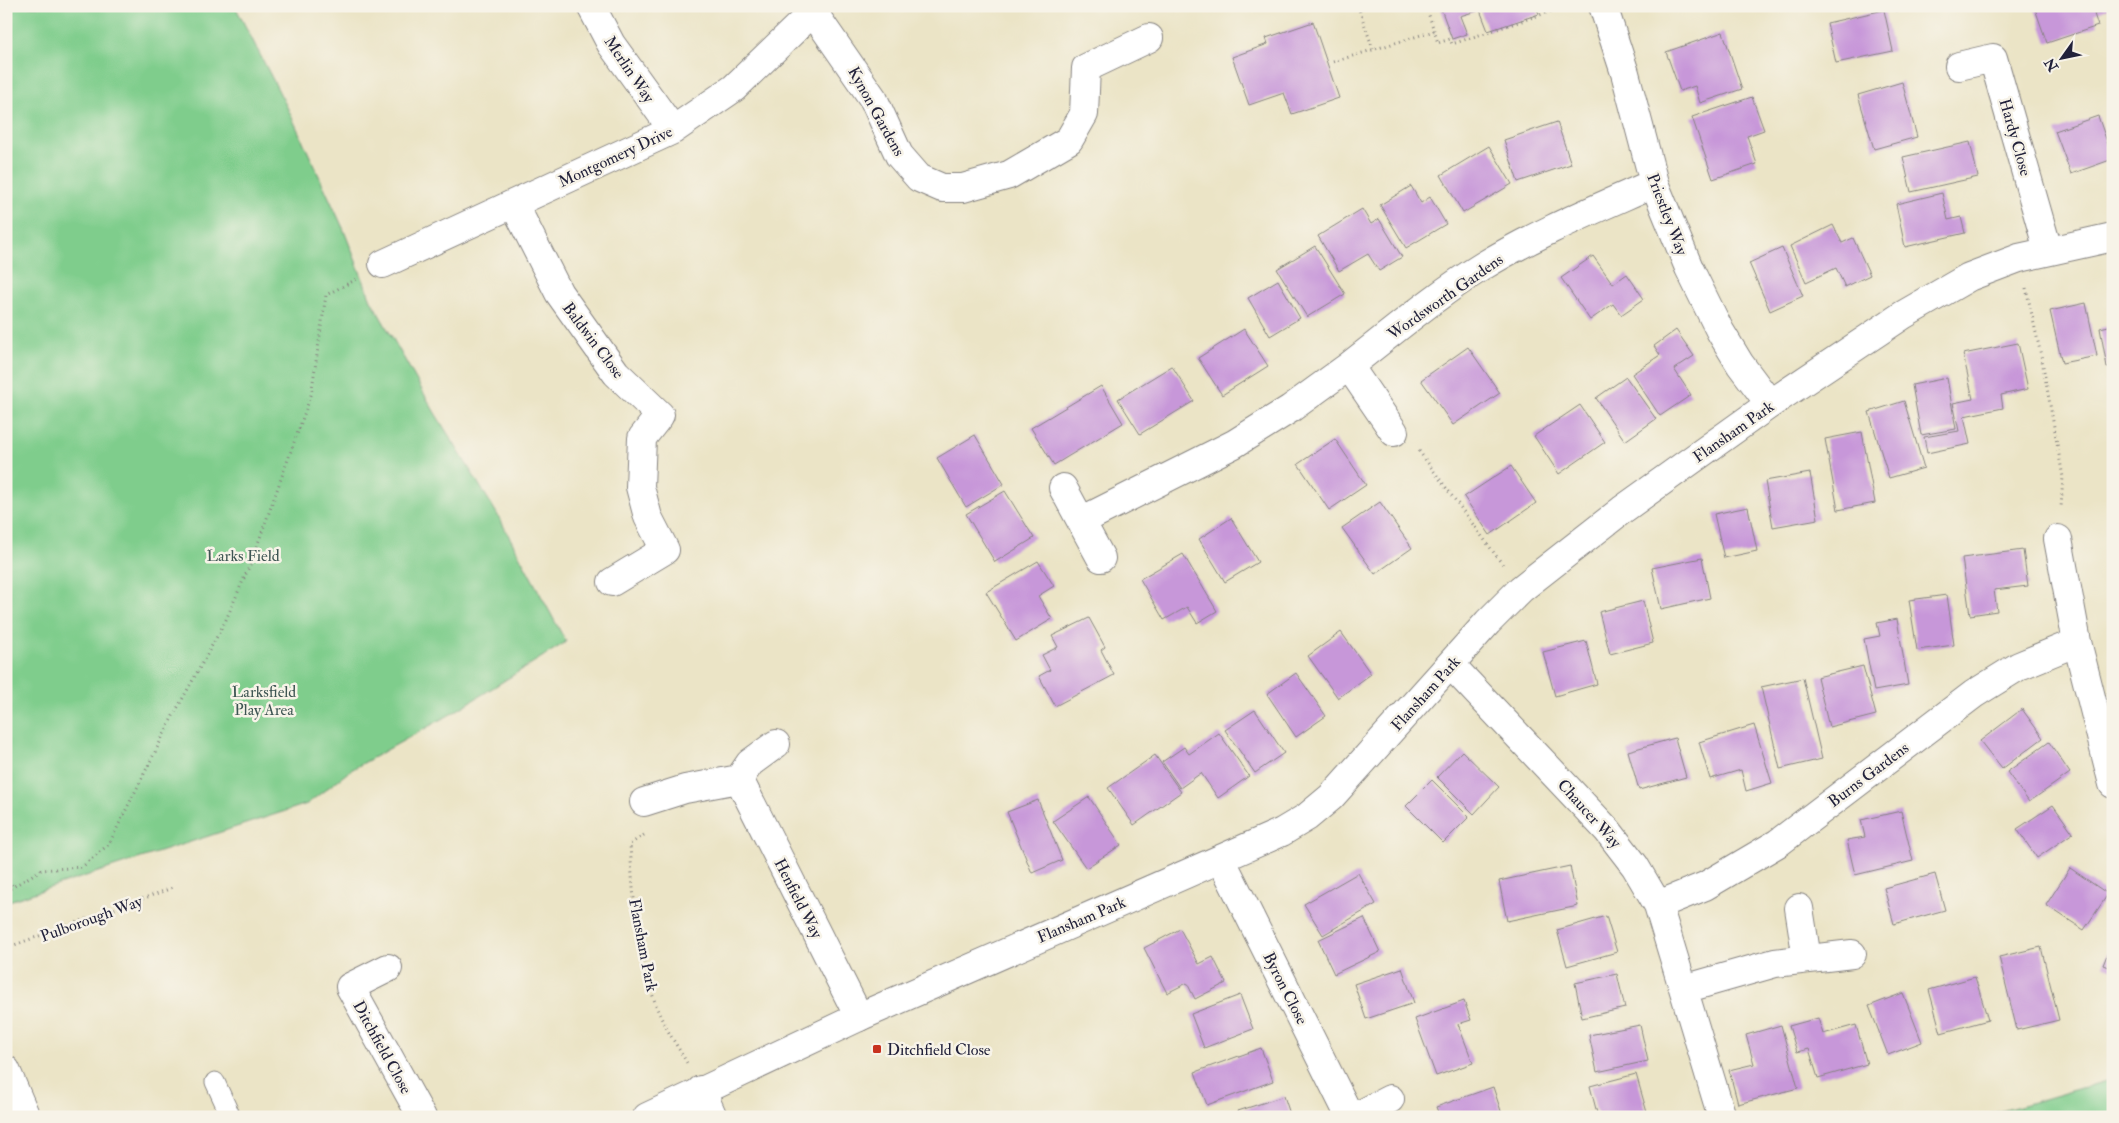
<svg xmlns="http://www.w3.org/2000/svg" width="2119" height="1123" viewBox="0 0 2119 1123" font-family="'IM FELL Double Pica',serif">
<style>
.green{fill:#7fcd8c;stroke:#507864}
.building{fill:#c797d9}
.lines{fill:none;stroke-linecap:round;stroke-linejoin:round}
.service-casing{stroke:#868380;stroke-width:21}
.minor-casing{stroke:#868380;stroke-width:30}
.tertiary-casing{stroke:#868380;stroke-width:30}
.path{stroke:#868380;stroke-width:3;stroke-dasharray:1 4;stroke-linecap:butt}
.service{stroke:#fff;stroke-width:19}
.minor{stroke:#fff;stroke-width:28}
.tertiary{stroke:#fff;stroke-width:28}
.poi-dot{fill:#c8321e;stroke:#f7f3e8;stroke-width:2}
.labels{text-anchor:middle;stroke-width:5;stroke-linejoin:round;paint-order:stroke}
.street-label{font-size:16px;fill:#22223b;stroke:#f7f3e8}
.park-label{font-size:16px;fill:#3e5553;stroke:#f7f3e8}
.poi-label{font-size:16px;fill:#22223b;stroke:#f7f3e8;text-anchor:start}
</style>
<rect width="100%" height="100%" fill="#f7f3e8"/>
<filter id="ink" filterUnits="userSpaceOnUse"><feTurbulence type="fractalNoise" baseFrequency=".02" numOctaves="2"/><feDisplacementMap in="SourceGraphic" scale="10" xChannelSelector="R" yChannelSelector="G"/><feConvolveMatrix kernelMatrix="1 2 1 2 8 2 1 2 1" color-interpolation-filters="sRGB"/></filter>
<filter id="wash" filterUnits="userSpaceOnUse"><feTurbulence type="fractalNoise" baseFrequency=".0096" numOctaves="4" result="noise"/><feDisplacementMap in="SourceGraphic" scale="20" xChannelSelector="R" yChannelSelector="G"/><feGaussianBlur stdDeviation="1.12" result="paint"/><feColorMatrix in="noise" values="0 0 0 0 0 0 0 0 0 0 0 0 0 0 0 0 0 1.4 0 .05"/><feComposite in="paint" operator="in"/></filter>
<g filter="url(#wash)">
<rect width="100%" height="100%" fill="#ebe4c6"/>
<!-- green -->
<path class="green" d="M6 6H235L289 111 343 228 371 300 435 413 496 512 566 642 451 714 351 770 307 804 6 902Z
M2113 1079V1117H1981Z"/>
<g id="blocks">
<!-- building -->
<path class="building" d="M1440 6H1536L1539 14 1488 31 1480 10 1460 16 1467 34 1452 39Z
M1894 6H1912V7L1895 11Z
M2034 6H2113V7L2094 14 2098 26 2047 43Z
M1884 10 1893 51 1836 63 1827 23Z
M1313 22 1339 98 1292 114 1284 93 1249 105 1232 57 1268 44 1266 38Z
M1723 32 1742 89 1700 103 1695 86 1680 91 1666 52Z
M1902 82 1917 137 1874 149 1858 95Z
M1752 97 1764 130 1747 136 1757 164 1713 179 1692 117Z
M2098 116 2113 159 2071 174 2055 131Z
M1557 122 1571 164 1518 182 1504 140Z
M1970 142 1978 177 1911 192 1903 157Z
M1489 146 1512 184 1463 213 1441 175Z
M1411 186 1421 203 1430 197 1446 224 1406 248 1380 205Z
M1942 193 1948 220 1961 217 1965 233 1905 247 1896 204Z
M1362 209 1371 224 1379 219 1402 257 1379 271 1368 254 1339 271 1318 236Z
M1833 225 1842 243 1853 238 1870 275 1845 287 1836 268 1806 282 1790 246Z
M1315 246 1345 294 1307 317 1277 269Z
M1782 248 1803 296 1770 311 1749 263Z
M1593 256 1613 284 1627 274 1644 299 1621 315 1613 304 1590 320 1561 278Z
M1278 280 1300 318 1270 336 1248 298Z
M2086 303 2097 356 2062 363 2050 311Z
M2113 325V366L2107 367 2100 328Z
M1244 329 1268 366 1222 395 1198 358Z
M1676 330 1694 356 1674 369 1691 395 1660 416 1632 374 1660 355 1654 346Z
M2018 343 2028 389 2001 395 2003 408 1964 416 1970 444 1927 453 1924 437 1959 431 1953 403 1973 399 1963 354Z
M1468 347 1500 393 1453 425 1421 380Z
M1172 366 1194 401 1140 434 1118 399Z
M1626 377 1656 419 1625 441 1596 398Z
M1947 378 1956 429 1921 435 1912 385Z
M1101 386 1123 423 1054 465 1031 428Z
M1904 401 1924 468 1889 478 1869 412Z
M1580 405 1605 442 1559 474 1534 436Z
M1862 432 1875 503 1838 510 1825 439Z
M975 435 1004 484 966 507 937 458Z
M1335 439 1366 485 1329 510 1298 464Z
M1511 466 1536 503 1490 535 1464 497Z
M1810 473 1818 519 1773 527 1765 481Z
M1005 491 1034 538 995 562 966 514Z
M1380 502 1412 548 1375 574 1342 528Z
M1748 507 1757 551 1724 558 1714 514Z
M1231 518 1258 562 1225 582 1199 539Z
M2023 550 2028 586 1994 590 1997 611 1970 615 1962 558Z
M1183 554 1217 611 1197 623 1187 607 1164 620 1140 579Z
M1702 558 1710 598 1661 609 1652 568Z
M1038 561 1054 586 1038 596 1052 619 1016 641 986 592Z
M1947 595 1954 645 1917 650 1909 600Z
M1643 601 1653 643 1610 654 1599 612Z
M1089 618 1105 647 1101 650 1114 675 1055 706 1039 676 1050 670 1042 655 1058 647 1052 636Z
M1897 619 1908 685 1874 691 1864 639 1880 636 1877 623Z
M1341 632 1371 674 1338 698 1308 656Z
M1586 641 1597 684 1555 696 1543 652Z
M1863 666 1876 715 1829 727 1817 677Z
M1296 673 1326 716 1296 737 1267 694Z
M1803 678 1822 759 1780 769 1761 687Z
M2022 709 2043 738 2002 769 1980 741Z
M1255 710 1284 753 1255 773 1225 730Z
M1754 725 1772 783 1746 791 1741 770 1710 779 1699 742Z
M1219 733 1249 776 1218 798 1201 773 1180 788 1162 762 1184 747 1189 754Z
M1675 738 1686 777 1639 790 1628 751Z
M2049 742 2070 773 2029 802 2007 772Z
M1462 751 1499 787 1474 814 1437 777Z
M1155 755 1181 792 1134 825 1108 788Z
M1432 780 1469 817 1443 843 1406 806Z
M1089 797 1121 845 1086 868 1053 821Z
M1038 800 1062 860 1032 873 1007 812Z
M2053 805 2073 833 2037 858 2017 829Z
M1901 811 1913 861 1855 875 1847 840 1865 837 1861 820Z
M1570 866 1578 906 1507 921 1499 881Z
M2070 868 2108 894 2084 930 2046 905Z
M1358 873 1376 904 1323 935 1304 904Z
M1935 874 1945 910 1894 924 1884 888Z
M1606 916 1617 952 1567 966 1557 930Z
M1364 918 1380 952 1334 974 1318 940Z
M1180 929 1199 964 1213 957 1226 983 1195 999 1187 983 1167 993 1144 948Z
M2113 940V969L2103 965Z
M2041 947 2059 1020 2017 1030 1999 957Z
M1402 968 1414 1003 1366 1019 1354 984Z
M1617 974 1625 1008 1582 1018 1575 983Z
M1975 977 1988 1020 1941 1033 1929 990Z
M1903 993 1922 1042 1888 1055 1869 1006Z
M1240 995 1253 1029 1204 1048 1191 1014Z
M1464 1001 1471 1020 1458 1024 1473 1063 1436 1076 1415 1019Z
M1818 1018 1823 1034 1856 1025 1867 1064 1818 1078 1809 1049 1797 1052 1789 1026Z
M1640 1025 1648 1061 1597 1072 1589 1035Z
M1781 1025 1798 1088 1738 1104 1729 1070 1754 1064 1746 1035Z
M1261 1048 1273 1081 1207 1105 1195 1072Z
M1636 1074 1648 1116 1598 1117 1590 1086Z
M1493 1087 1503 1117H1440L1436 1107Z
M1284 1096 1291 1117H1240L1238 1111Z"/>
</g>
</g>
<g filter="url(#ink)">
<use href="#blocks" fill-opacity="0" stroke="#868380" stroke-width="1"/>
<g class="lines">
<!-- service casing -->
<g class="service-casing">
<path id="service" d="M215 1082 231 1117"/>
</g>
<!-- minor casing -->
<g class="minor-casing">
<path id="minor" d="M591 6 611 44 673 130
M1603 6 1625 73 1654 183 1689 268 1720 331 1740 364 1770 404
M813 12 874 100 899 155 919 178 942 188H963L1009 175 1069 140 1084 114 1086 68 1149 38
M1959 66 1993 58 2048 250
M514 204 559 293 616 373 660 415 642 438 640 487 648 517 665 550 612 582
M383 264 673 130 734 88 819 6
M1394 432 1349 366C1393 332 1436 295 1483 266 1537 233 1596 209 1654 183
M1063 488 1101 558
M1081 521 1234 444 1290 409 1349 366
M2058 539 2077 642 2113 784
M1451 665 1608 831 1635 866 1658 905 1722 1117
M776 744 750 763 739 779 859 1017
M644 802 685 789 739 779
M1221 859 1350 1117
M1658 905 1705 886 1778 843 1974 694 2019 666 2077 642
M1799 908 1807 959
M388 968 350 987 422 1117
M1684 989 1775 963 1852 954
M6 1070 26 1117
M701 1090 713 1117
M1355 1117 1390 1099"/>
</g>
<!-- tertiary casing -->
<g class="tertiary-casing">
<path id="tertiary" d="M647 1117 859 1017 1282 832 1307 817 1331 797 1488 622 1521 589 1622 510 1770 404 1903 315 1969 277 2019 258 2113 237"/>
</g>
<!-- path -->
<path class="path" d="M1358 6 1373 49
M1426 6 1438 43 1450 39 1452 44 1567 6
M1333 62 1434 31
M2026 288 2042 360 2063 477 2061 508
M1419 451 1503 565
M644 835 630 844C633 900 638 955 657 1008 664 1027 677 1045 687 1063
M6 876 13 887
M6 891 41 870 82 867 109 844 173 716 225 622 252 560 311 395 326 295 357 279
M6 948 175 887"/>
<!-- service -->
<use href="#service" class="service"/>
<!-- minor -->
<use href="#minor" class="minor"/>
<!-- tertiary -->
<use href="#tertiary" class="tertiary"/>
</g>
</g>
<!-- markers -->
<rect class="poi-dot" x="872" y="1044" width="10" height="10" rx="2.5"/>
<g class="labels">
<!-- street labels -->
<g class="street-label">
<text transform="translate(630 69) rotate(56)" y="6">Merlin Way</text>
<text transform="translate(877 111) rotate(61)" y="6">Kynon Gardens</text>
<text transform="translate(2016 137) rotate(74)" y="6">Hardy Close</text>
<text transform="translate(615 156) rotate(-25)" y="6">Montgomery Drive</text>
<text transform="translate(1668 214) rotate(69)" y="6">Priestley Way</text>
<text transform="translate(1445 296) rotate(-35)" y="6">Wordsworth Gardens</text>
<text transform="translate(594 340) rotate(53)" y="6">Baldwin Close</text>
<text transform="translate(1733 431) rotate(-35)" y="6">Flansham Park</text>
<text transform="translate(1425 693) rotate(-48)" y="6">Flansham Park</text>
<text transform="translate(1868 774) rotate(-37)" y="6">Burns Gardens</text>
<text transform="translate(1590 813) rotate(48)" y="6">Chaucer Way</text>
<text transform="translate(799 898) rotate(63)" y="6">Henfield Way</text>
<text transform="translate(91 918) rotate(-20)" y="6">Pulborough Way</text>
<text transform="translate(1081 919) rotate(-23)" y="6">Flansham Park</text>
<text transform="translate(644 945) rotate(79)" y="6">Flansham Park</text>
<text transform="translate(1286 988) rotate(63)" y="6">Byron Close</text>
<text transform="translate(383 1047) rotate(61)" y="6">Ditchfield Close</text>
</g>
<!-- park labels -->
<g class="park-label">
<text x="243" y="561">Larks Field</text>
<text x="264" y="697">Larksfield<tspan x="264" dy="18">Play Area</tspan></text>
</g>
<!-- poi labels -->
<g class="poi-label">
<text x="887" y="1055">Ditchfield Close</text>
</g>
</g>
<!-- margin -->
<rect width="2119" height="1123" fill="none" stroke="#f7f3e8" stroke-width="25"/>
<!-- north arrow -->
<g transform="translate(2062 58) rotate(237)" stroke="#f7f3e8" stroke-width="4" paint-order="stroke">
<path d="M0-4L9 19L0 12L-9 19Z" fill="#22223b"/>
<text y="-8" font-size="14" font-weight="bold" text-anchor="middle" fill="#22223b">N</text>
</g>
</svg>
